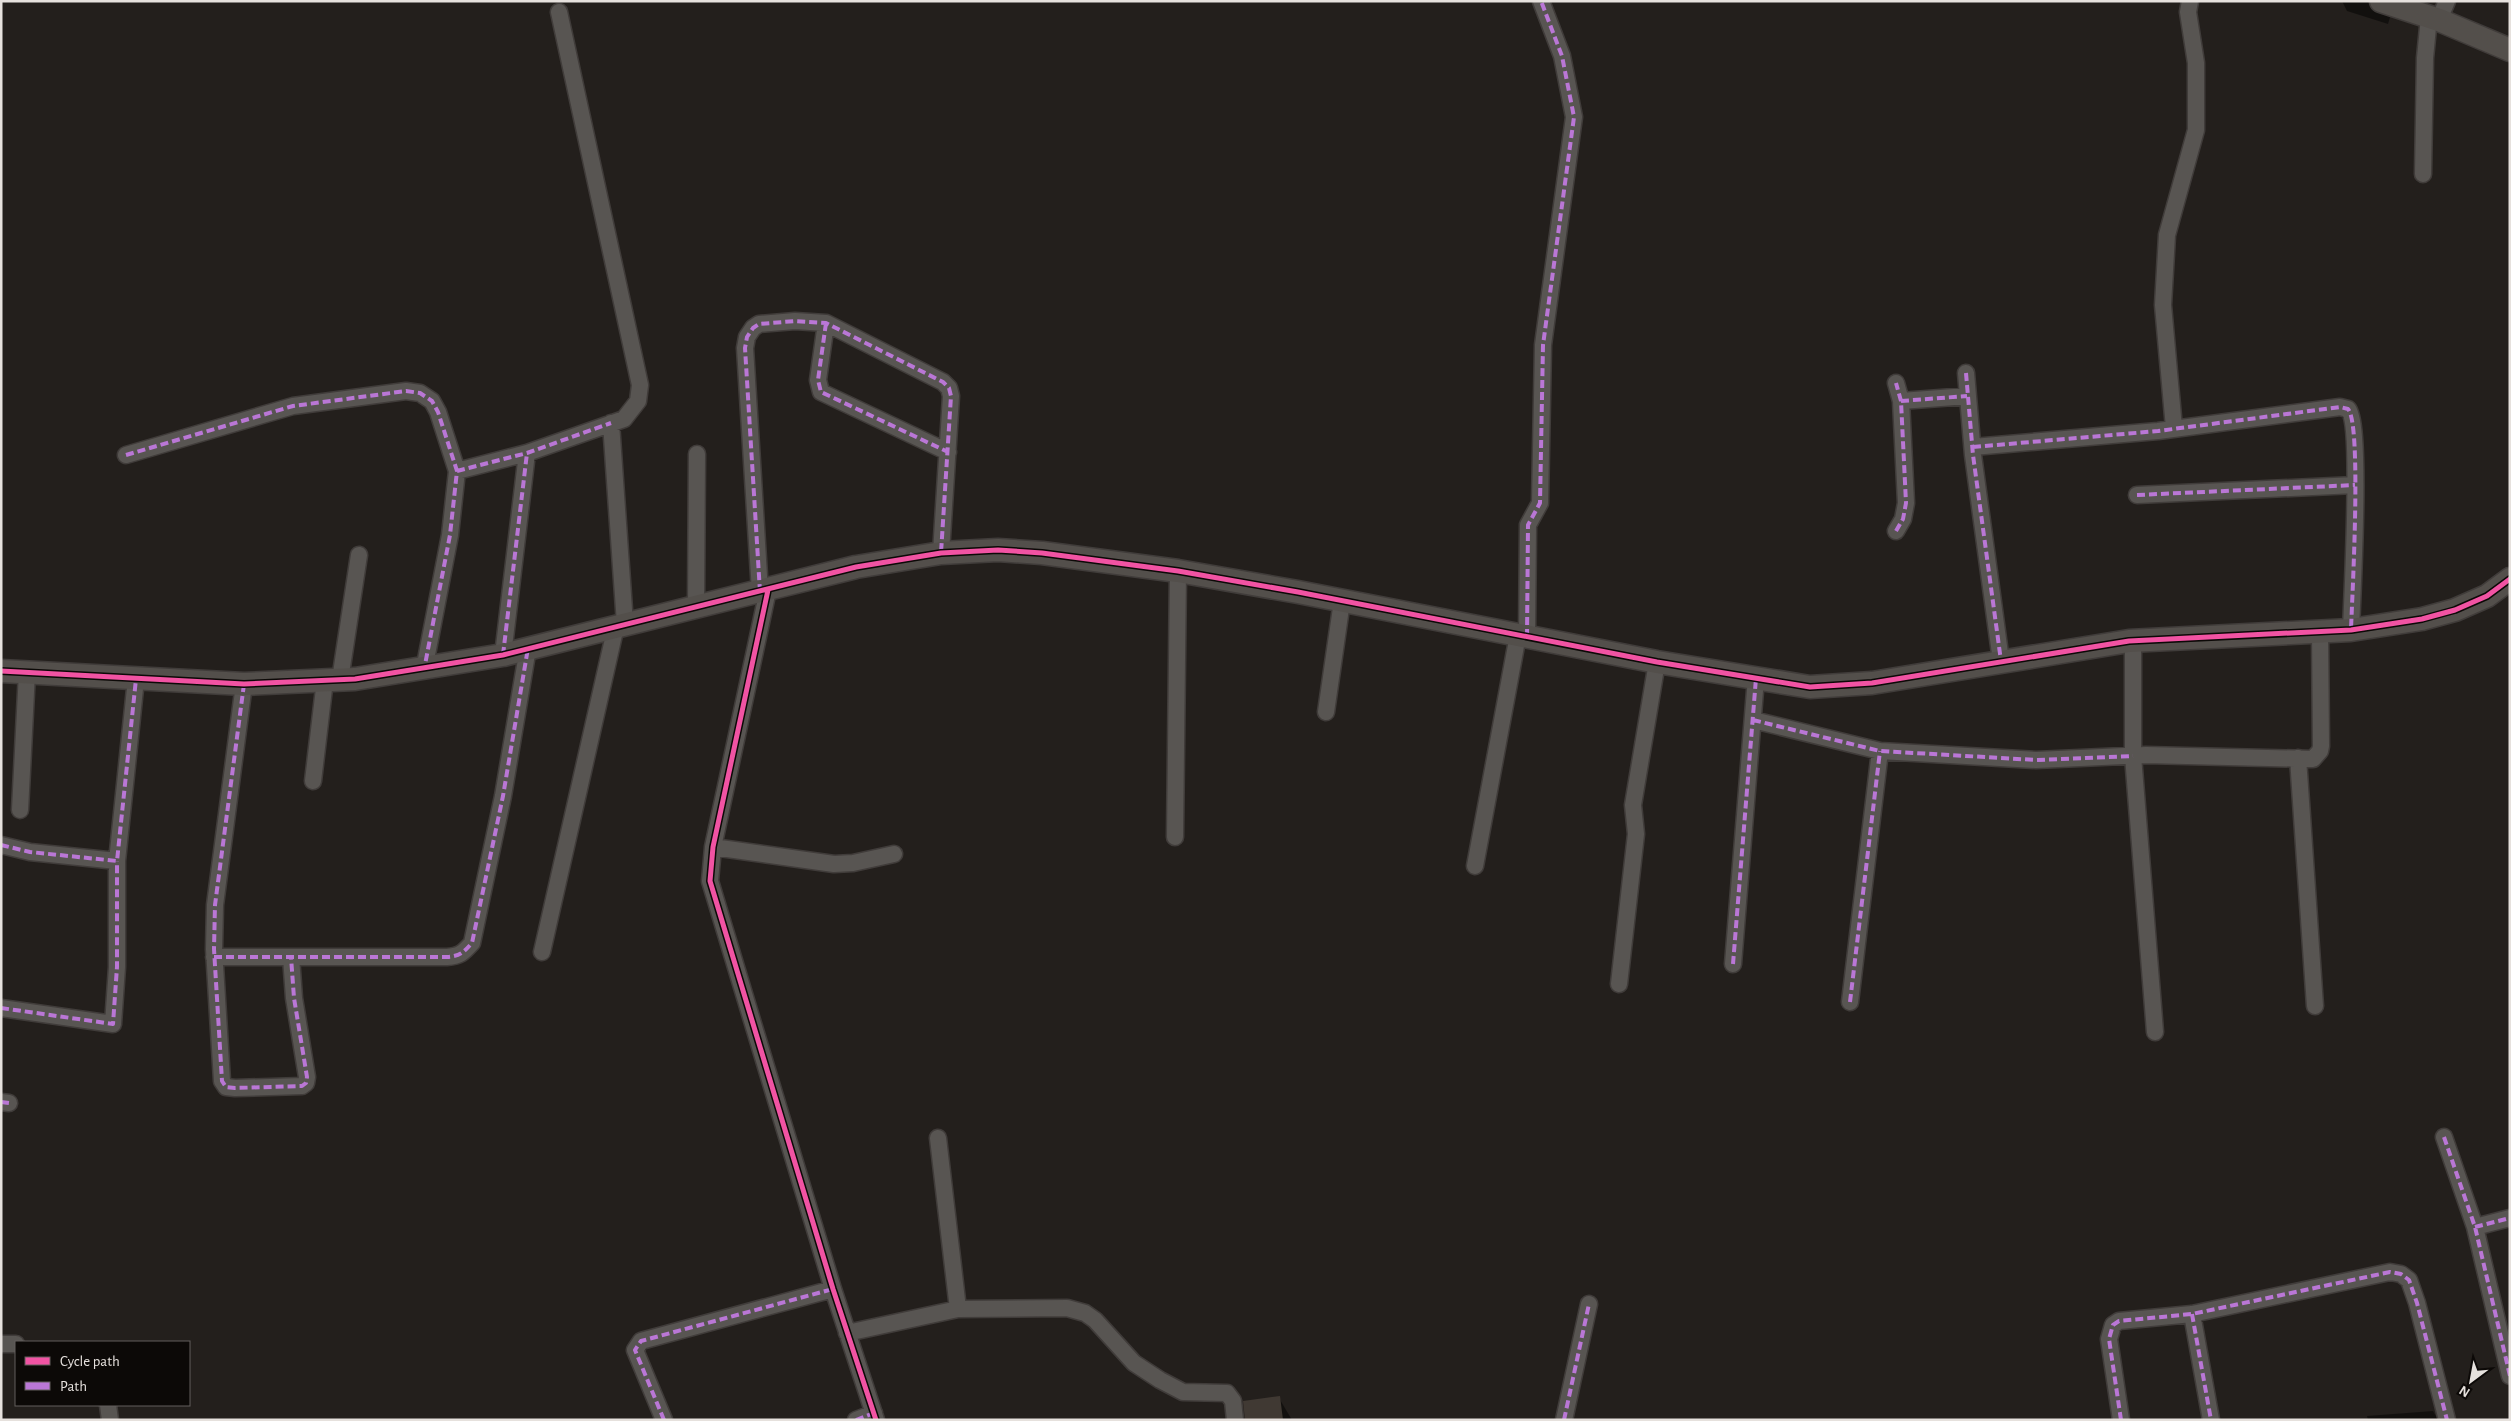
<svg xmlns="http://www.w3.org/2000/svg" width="2511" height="1421" viewBox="0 0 2511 1421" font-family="'Alegreya Sans',sans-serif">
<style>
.shadow{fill:#0007}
.building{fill:#403933}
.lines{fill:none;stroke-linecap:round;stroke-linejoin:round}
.street-casing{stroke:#403c3a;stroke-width:19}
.secondary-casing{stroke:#403c3a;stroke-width:25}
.street{stroke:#585552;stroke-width:16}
.secondary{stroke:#534f4b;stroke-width:22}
.quiet{stroke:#ba77d6;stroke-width:4;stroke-dasharray:8 4;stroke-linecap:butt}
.cycleway-casing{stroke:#0c0907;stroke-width:8}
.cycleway{stroke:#f153a3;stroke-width:5}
</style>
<rect width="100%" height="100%" fill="#231f1c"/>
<!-- shadow -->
<path class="shadow" d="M2342 1H2395L2388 24 2347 11Z
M1279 1398 1292 1420H1246Z
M2433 1411 2438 1420H2368L2367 1416Z"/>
<!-- building -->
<path class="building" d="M1280 1396 1283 1420H1245L1243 1401Z"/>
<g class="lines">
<!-- street casing -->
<g class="street-casing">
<path id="street" d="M2439 20 2447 1
M2423 174 2425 58 2429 17
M826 323 818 380 821 392 948 452
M1966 373 1973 455 2001 661
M1901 401 1967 396
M611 423 625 624
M2174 428 2163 305 2167 235 2196 130V63L2188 12 2190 1
M1973 447 2158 431 2340 407 2348 409C2362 424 2352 598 2351 630
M126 455 293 406 406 391 420 393 432 401 438 412 457 471 450 535 424 670
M457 471 527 453 624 419 638 401 640 385 559 12
M2137 495 2355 485
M1896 531 1903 519 1906 503 1901 401 1896 383
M768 590 713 847 710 881 833 1289 876 1420
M760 592 745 348 747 337 753 328 759 324 795 321 826 323 943 382 949 388 951 396 941 553
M696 607 697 454
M1527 637 1528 525 1540 503 1543 345 1574 117 1562 56 1541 1
M2133 641V756L2155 1032
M503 655 527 453
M340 680 359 555
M244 684 215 905 214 949 222 1081 226 1087 235 1088 302 1086 306 1083 307 1077 294 998 291 957
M1326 712 1342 601
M1753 720 1880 751 2036 760 2146 755 2313 759 2320 751 2321 746 2320 632
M2298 758 2315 1006
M313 781 325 680
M20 810 27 672
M1175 837 1178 571
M1 845 30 852 117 861 136 679
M713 847 834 864 853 863 894 854
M1475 866 1518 635
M542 952 616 626
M214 957H447C460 956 463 953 472 943L503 796 528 648
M1733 964 1756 678
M1619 984 1636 834 1633 805 1657 662
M1850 1002 1880 751
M1 1008 113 1024 117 967V861
M1 1102 9 1103
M2444 1137 2475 1227 2510 1376
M938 1138 958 1309
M2475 1227 2510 1218
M2192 1314 2211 1420
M847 1333 958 1309 1067 1308 1085 1313 1095 1320 1134 1363 1160 1380 1183 1392 1227 1393 1233 1401 1235 1420
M1 1344H16
M108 1405 110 1420
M664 1420 635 1350 641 1341 833 1289
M856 1420 874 1413
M1564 1420 1589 1304
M2121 1420 2109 1339 2113 1325 2119 1321 2192 1314 2390 1272 2401 1274 2409 1280 2417 1303 2447 1420"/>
</g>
<!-- secondary casing -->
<g class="secondary-casing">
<path id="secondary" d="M2381 1 2439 20 2510 50
M1 671 244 684 355 679 503 655 856 567 941 553 998 550 1042 553 1178 571 1298 592 1657 662 1810 687 1872 683 2129 641 2351 630 2422 619 2455 610 2487 596 2510 579"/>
</g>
<!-- street -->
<use href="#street" class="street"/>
<!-- secondary -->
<use href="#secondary" class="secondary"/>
<!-- quiet -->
<path class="quiet" d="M826 323 818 380 821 392 948 452
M1966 373 1973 455 2001 661
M1901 401 1967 396
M1973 447 2158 431 2340 407 2348 409C2362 424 2352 598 2351 630
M126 455 293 406 406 391 420 393 432 401 438 412 457 471 450 535 424 670
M457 471 527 453 611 423
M2137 495 2355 485
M1896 531 1903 519 1906 503 1901 401 1896 383
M760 592 745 348 747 337 753 328 759 324 795 321 826 323 943 382 949 388 951 396 941 553
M1527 637 1528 525 1540 503 1543 345 1574 117 1562 56 1541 1
M503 655 527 453
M244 684 215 905 214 949 222 1081 226 1087 235 1088 302 1086 306 1083 307 1077 294 998 291 957
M1753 720 1880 751 2036 760 2133 756
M1 845 30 852 117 861 136 679
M214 957H447C460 956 463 953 472 943L503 796 528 648
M1733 964 1756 678
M1850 1002 1880 751
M1 1008 113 1024 117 967V861
M1 1102 9 1103
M2444 1137 2475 1227 2510 1376
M2475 1227 2510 1218
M2192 1314 2211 1420
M664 1420 635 1350 641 1341 833 1289
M856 1420 874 1413
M1564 1420 1589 1304
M2121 1420 2109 1339 2113 1325 2119 1321 2192 1314 2390 1272 2401 1274 2409 1280 2417 1303 2447 1420"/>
<!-- cycleway casing -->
<g class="cycleway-casing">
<path id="cycleway" d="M768 590 713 847 710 881 833 1289 876 1420
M1 671 244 684 355 679 503 655 856 567 941 553 998 550 1042 553 1178 571 1298 592 1657 662 1810 687 1872 683 2129 641 2351 630 2422 619 2455 610 2487 596 2510 579"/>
</g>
<!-- cycleway -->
<use href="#cycleway" class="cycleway"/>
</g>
<!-- border -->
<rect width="2511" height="1421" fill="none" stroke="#e6e1dd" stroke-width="5"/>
<!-- legend -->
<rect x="15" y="1341" width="175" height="65" fill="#0c0907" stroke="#635f5d"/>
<rect x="25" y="1357" width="25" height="8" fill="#f153a3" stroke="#635f5d"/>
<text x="60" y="1366" font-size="15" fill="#e6e1dd">Cycle path</text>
<rect x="25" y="1382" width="25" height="8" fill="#ba77d6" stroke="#635f5d"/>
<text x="60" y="1391" font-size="15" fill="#e6e1dd">Path</text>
<!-- north arrow -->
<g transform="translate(2471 1381) rotate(212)" stroke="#0c0907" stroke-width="4" paint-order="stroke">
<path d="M0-4L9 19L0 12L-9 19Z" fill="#e6e1dd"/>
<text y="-8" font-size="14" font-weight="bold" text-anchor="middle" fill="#e6e1dd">N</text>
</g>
</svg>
